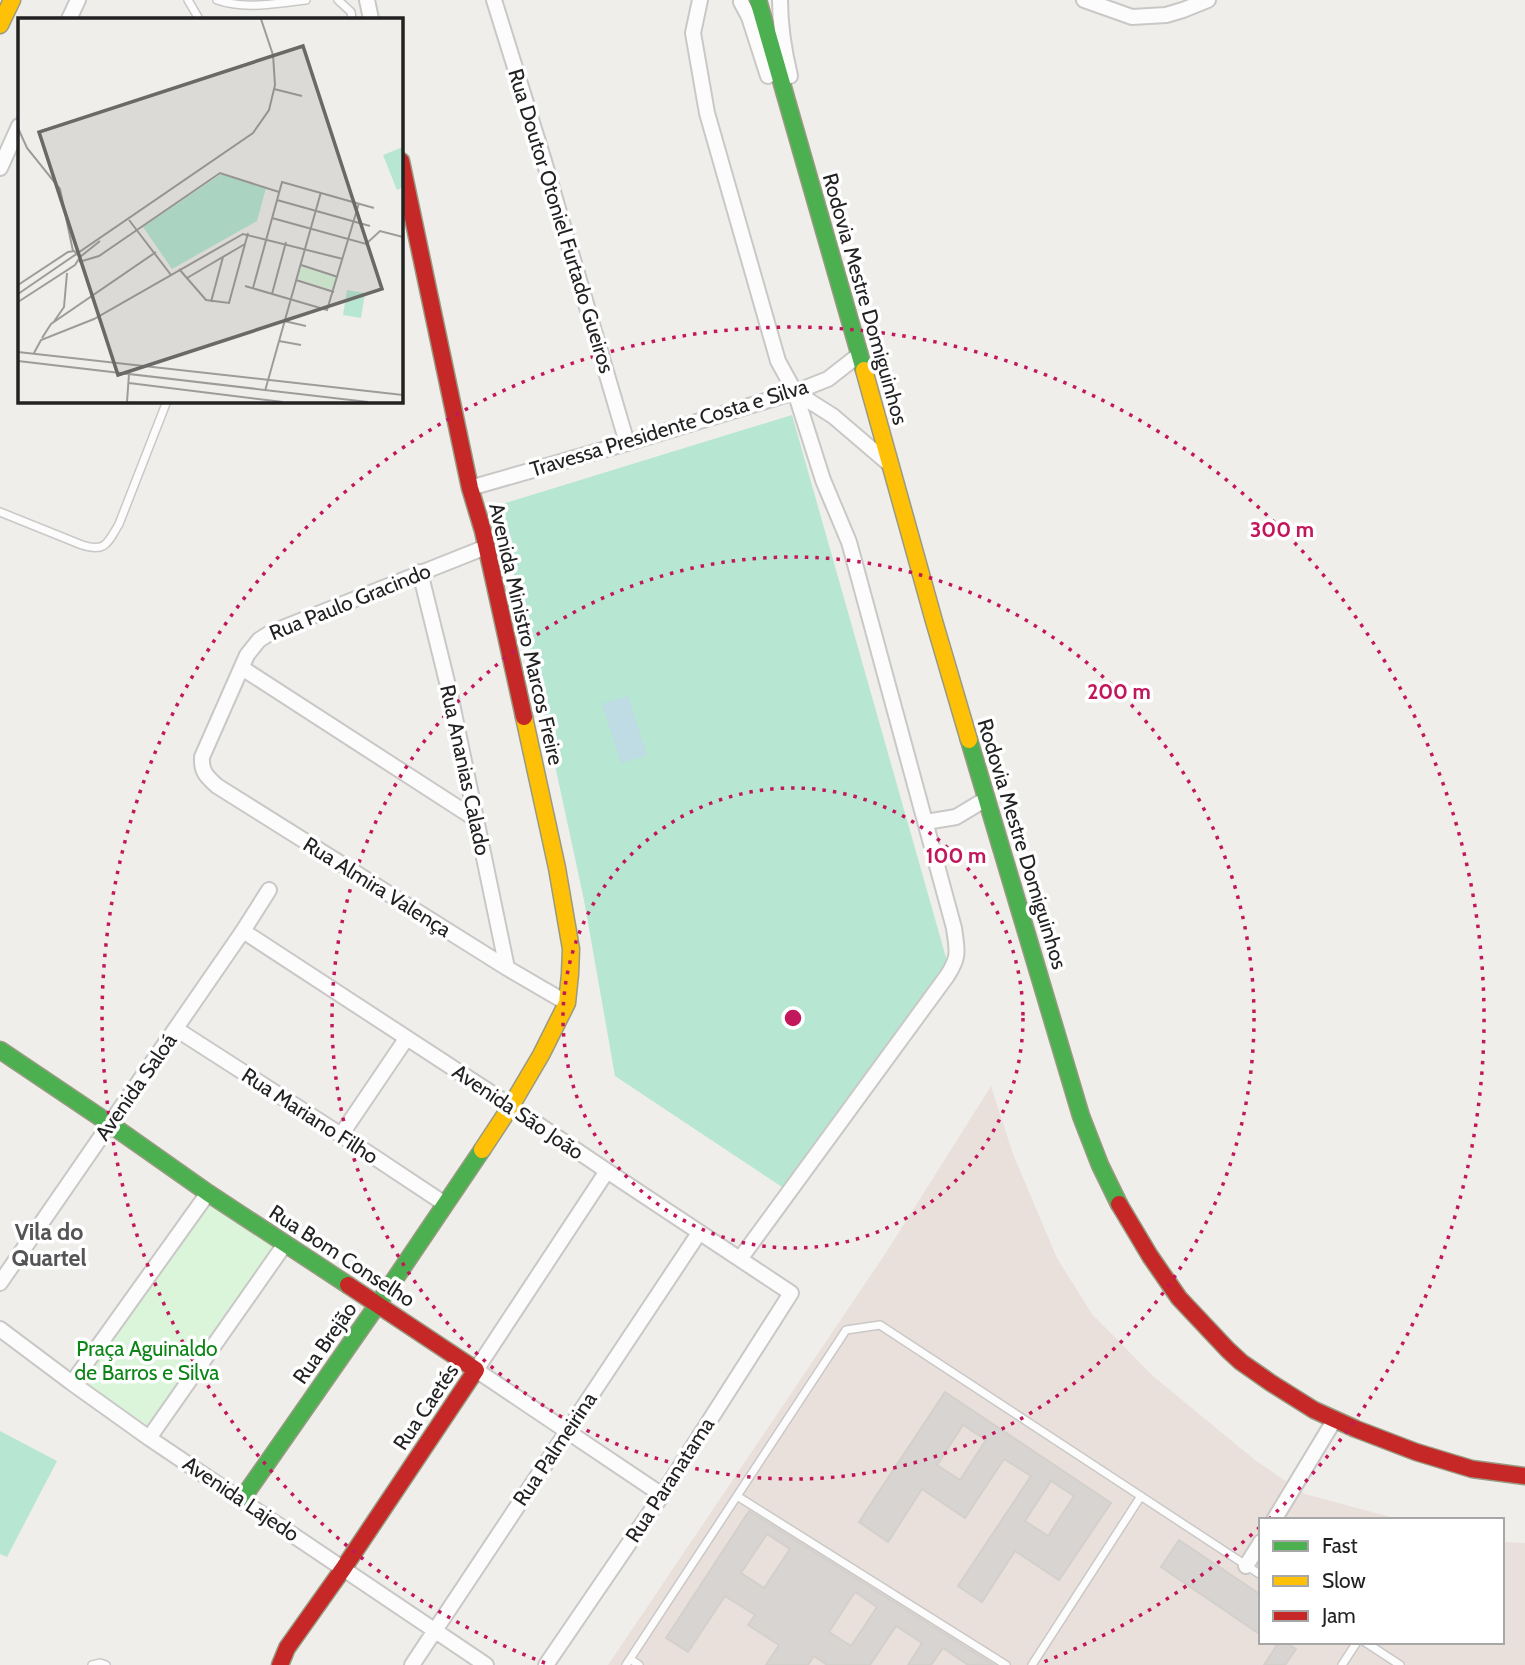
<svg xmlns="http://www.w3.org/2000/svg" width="1525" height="1665" viewBox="0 0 1525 1665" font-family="Cabin,sans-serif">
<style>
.military{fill:#eae0db}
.park{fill:#daf5da}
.pitch{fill:#b7e6d2}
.water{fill:#bfdbe3}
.building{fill:#d7d4d2;stroke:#d3d0cc;stroke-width:2;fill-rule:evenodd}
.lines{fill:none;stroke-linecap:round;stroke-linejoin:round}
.lane-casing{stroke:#c9c8c7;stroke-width:10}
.street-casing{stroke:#c9c8c7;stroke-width:18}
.fast-casing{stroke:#999a82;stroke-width:19}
.slow-casing{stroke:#999a82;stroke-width:19}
.jam-casing{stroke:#999a82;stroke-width:19}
.lane{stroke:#fdfcfc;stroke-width:7}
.street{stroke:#fdfcfc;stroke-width:14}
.fast{stroke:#4caf50;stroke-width:16}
.slow{stroke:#ffc107;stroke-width:16}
.jam{stroke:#c62828;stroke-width:16}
.ring{fill:none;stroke:#c2185b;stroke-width:3.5;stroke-dasharray:3.5 7}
.labels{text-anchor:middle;stroke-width:7;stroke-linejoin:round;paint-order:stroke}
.street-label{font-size:21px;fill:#222;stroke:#fff}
.park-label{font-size:21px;fill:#0c8416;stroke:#fff}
.neighbourhood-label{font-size:23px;font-weight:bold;fill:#555;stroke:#fff}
.inset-road{fill:none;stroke:#9e9c9b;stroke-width:2}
.view{fill:#6a6968;fill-opacity:0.15;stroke:#6a6968;stroke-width:3.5}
.inset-edge{fill:none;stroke:#222;stroke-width:3.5}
.centre{fill:#c2185b;stroke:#fff;stroke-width:3.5}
.ring-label{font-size:21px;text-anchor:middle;font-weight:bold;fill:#c2185b;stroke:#fff;stroke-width:7;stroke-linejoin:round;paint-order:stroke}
</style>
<rect width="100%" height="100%" fill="#f0eeeb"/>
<!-- military -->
<path class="military" d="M991 1086 1013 1154 1057 1258 1092 1314 1153 1376 1255 1460 1305 1494 1402 1520H1261V1642H1502V1542L1525 1543V1665H608L887 1251Z"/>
<!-- park -->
<path class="park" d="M211 1201 277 1245 150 1427 82 1382Z"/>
<!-- pitch -->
<path class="pitch" d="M792 415 947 961 785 1189 615 1076 584 900 499 505Z
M0 1431 57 1461 7 1557 0 1554Z"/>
<!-- water -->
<path class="water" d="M628 696 647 755 621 763 602 704Z"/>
<!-- building -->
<path class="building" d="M945 1392 1111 1503 1059 1580 1015 1551 982 1602 958 1586 1031 1476 1004 1459 965 1518 922 1489 888 1542 859 1522ZM963 1425 986 1440 960 1480 937 1465ZM1051 1481 1074 1496 1048 1536 1025 1521Z
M749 1511 994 1665H968L943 1648 931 1665H908L922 1643 896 1626 870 1665H827L814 1656 808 1665H766L779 1645 748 1625 755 1615 725 1596 688 1652 666 1638ZM767 1534 790 1549 764 1588 741 1573ZM855 1592 877 1607 851 1646 829 1632Z
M1179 1540 1261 1595V1635L1161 1567Z
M1279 1642H1285L1296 1649 1285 1665H1264Z"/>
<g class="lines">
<!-- lane casing -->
<g class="lane-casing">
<path id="lane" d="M188 0 199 19
M217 0C246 10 277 3 306 0
M338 0 351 12 352 19
M0 512 82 545C106 553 108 542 119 524L167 401
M737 1496 1006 1665
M1365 1642 1400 1665
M630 1659 639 1665
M92 1665 100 1663 106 1665
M626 1665 846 1330 880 1325 1261 1575
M1032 1665 1141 1496
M1342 1665 1357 1642"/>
</g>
<!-- street casing -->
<g class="street-casing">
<path id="street" d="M367 0 371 19
M494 0 544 161 627 443
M700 0 693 33 707 113 778 361 795 392 823 480 849 542 954 928C957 951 960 956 947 976L740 1259
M780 0C780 25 784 51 790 76
M1084 0 1132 17 1166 15 1183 10 1208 0
M741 2 749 17 768 76
M69 19 78 0
M0 168 19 126
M795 392 833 416 888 463
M470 488 627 443 795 392 828 379 860 354
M486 547 270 633 259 640 247 655 202 757C201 772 207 777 217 786L507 968 567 1003
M420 572 450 694 507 968
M242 668 474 818
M926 822 956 817 986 799
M243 931 511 1106 607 1171 791 1293 662 1495 546 1665
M176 1029 341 1135 445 1204
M341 1135 406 1039
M607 1171 476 1370 662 1495
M0 1283 243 931 269 890
M0 1329 72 1383 149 1438 486 1665
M72 1383 208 1193
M149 1438 285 1244
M1274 1520 1335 1419
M1246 1566 1261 1542
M412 1665 699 1233"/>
</g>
<!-- fast casing -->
<g class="fast-casing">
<path id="fast" d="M758 0 864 370
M969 740 1081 1116 1100 1165 1119 1204
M0 1050 110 1124 208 1193 348 1285
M242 1499 378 1304 482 1150"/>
</g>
<!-- slow casing -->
<g class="slow-casing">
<path id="slow" d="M0 25 12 0
M864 370 934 621 969 740
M482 1150 511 1106 541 1055 567 1003 570 974 571 949 557 868 524 717"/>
</g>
<!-- jam casing -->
<g class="jam-casing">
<path id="jam" d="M401 161 470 488 483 531 524 717
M1119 1204 1150 1256 1179 1298 1228 1350 1241 1362 1271 1383 1314 1410 1356 1429 1416 1452 1472 1469 1525 1476
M280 1665 287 1648 343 1569 476 1370 348 1285"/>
</g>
<!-- lane -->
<use href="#lane" class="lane"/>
<!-- street -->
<use href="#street" class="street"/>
<!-- fast -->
<use href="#fast" class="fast"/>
<!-- slow -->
<use href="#slow" class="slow"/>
<!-- jam -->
<use href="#jam" class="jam"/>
</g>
<!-- distance rings -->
<g class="ring">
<circle cx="793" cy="1018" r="230"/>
<circle cx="793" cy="1018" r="461"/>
<path d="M1260 1527A691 691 0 0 1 1041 1663M545 1663A691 691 0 1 1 1269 1519"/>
</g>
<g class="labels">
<!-- street labels -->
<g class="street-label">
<text transform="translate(561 221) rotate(73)" y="7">Rua Doutor Otoniel Furtado Gueiros</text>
<text transform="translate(865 299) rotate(74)" y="7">Rodovia Mestre Domiguinhos</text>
<text transform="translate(669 428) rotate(-17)" y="7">Travessa Presidente Costa e Silva</text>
<text transform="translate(350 602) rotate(-22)" y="7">Rua Paulo Gracindo</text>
<text transform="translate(526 634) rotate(77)" y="7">Avenida Ministro Marcos Freire</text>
<text transform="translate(465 770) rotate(78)" y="7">Rua Ananias Calado</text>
<text transform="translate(1022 844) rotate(73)" y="7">Rodovia Mestre Domiguinhos</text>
<text transform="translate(377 887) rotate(32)" y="7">Rua Almira Valença</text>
<text transform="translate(136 1087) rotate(-55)" y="7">Avenida Saloá</text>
<text transform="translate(518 1112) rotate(34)" y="7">Avenida São João</text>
<text transform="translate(310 1116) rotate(33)" y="7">Rua Mariano Filho</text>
<text transform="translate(342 1256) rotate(33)" y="7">Rua Bom Conselho</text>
<text transform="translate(325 1343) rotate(-55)" y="7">Rua Brejão</text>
<text transform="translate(426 1407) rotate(-56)" y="7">Rua Caetés</text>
<text transform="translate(555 1449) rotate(-56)" y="7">Rua Palmeirina</text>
<text transform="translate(670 1480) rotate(-57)" y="7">Rua Paranatama</text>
<text transform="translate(241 1499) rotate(34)" y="7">Avenida Lajedo</text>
</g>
<!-- park labels -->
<g class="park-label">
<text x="147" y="1356">Praça Aguinaldo<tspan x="147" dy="24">de Barros e Silva</tspan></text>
</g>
<!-- neighbourhood labels -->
<g class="neighbourhood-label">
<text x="49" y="1240">Vila do<tspan x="49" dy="26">Quartel</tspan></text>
</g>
</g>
<!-- overview -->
<g transform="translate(18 18)">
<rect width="385" height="385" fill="#f0eeeb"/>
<path d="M283 248 319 259 315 272 280 261Z" fill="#daf5da"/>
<path d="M385 129V169L379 172 365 137ZM203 156 248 170 239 203 154 251 125 209ZM329 272 347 275 343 300 325 297Z" fill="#b7e6d2"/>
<path class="inset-road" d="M256 71 284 78M0 110 9 130 42 171 55 233M259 182 352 208M254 200 348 226 362 213 385 219M111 202 153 257M62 239 82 223M61 244 81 238 202 155 261 174M283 247 320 259M161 251 188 282 211 285 230 215M169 260 227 226M278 262 316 274M0 267 50 234 56 233 62 239 57 247 0 284M227 268 309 292 341 185M235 270 264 164 356 190M0 276 235 115 251 92 257 67 255 37 243 1M254 276 268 224M193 284 205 239M266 303 288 308M35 305 46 289 49 255M24 320 33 306 138 234M261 323 283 327M0 334 385 377M16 335 23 322 76 301 225 216 325 241M0 343 350 384M111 365 265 384M247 373 303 174M109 384 111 356"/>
<path class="view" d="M285 28 364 271 100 357 21 114Z"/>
<rect width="385" height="385" class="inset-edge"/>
</g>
<circle cx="793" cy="1018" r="10" class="centre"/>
<g class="ring-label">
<text x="1282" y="537">300 m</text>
<text x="1119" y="699">200 m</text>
<text x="956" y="863">100 m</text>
</g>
<!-- legend -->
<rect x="1259" y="1518" width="245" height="126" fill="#ffffff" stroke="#a7a7a7" stroke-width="2"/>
<rect x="1273" y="1541" width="35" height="10" fill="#4caf50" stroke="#a7a7a7" stroke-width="2"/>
<text x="1322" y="1553" font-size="21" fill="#222222">Fast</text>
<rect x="1273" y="1576" width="35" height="10" fill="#ffc107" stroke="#a7a7a7" stroke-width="2"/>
<text x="1322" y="1588" font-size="21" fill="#222222">Slow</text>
<rect x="1273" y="1611" width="35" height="10" fill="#c62828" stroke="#a7a7a7" stroke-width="2"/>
<text x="1322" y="1623" font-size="21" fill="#222222">Jam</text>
</svg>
